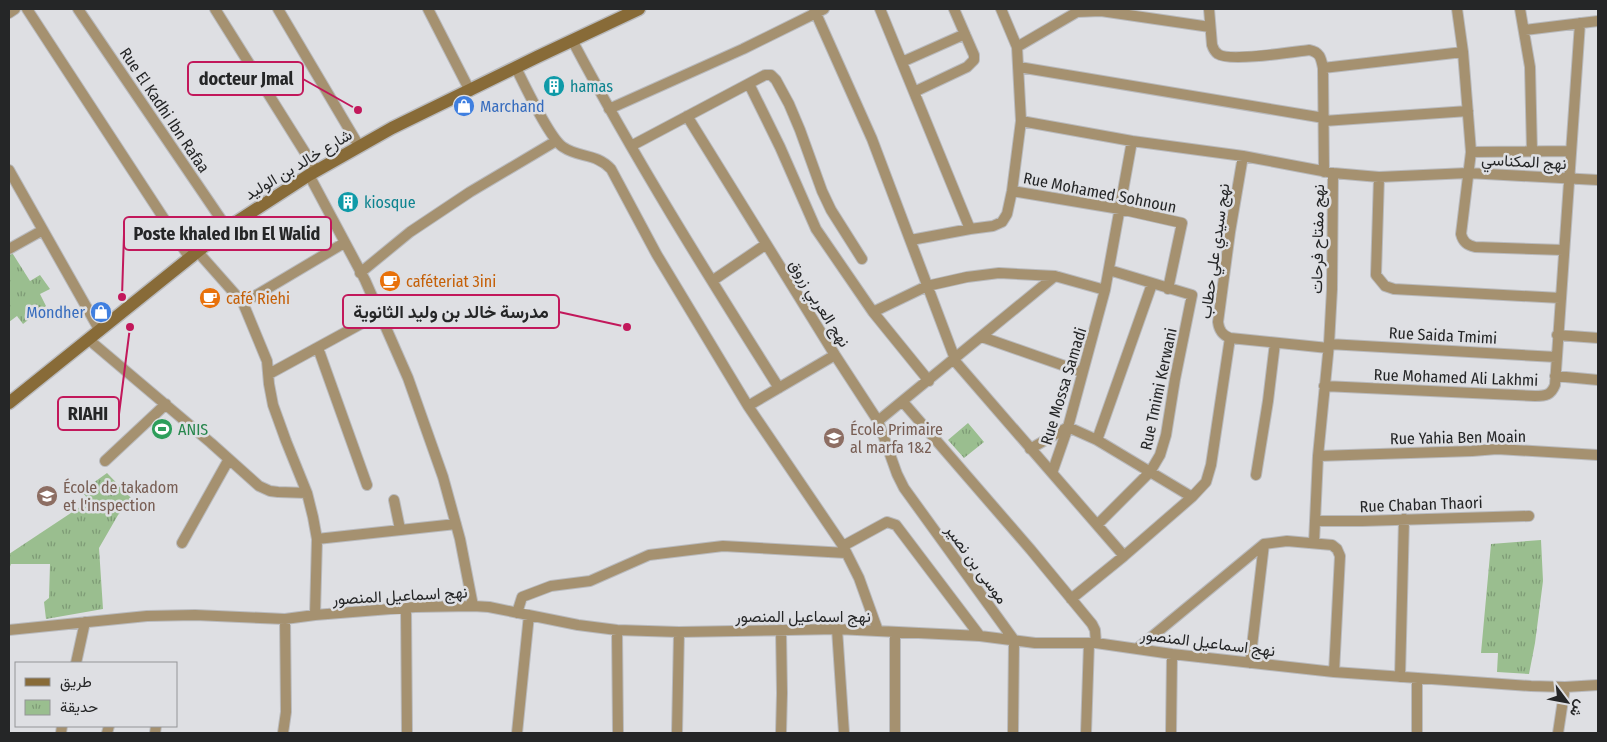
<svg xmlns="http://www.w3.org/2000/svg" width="1607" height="742" viewBox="0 0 1607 742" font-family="'Fira Sans Condensed',Vazirmatn,sans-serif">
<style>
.park{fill:url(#park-tufts)}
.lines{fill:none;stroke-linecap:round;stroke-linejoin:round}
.street-casing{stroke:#b9babd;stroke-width:12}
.secondary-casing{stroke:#b9babd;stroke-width:15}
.street{stroke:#a59170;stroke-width:10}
.secondary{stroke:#886b38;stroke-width:12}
.labels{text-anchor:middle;stroke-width:5;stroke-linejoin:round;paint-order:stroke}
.culture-label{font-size:16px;fill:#0d838f;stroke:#dedfe3;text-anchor:start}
.shop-label{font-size:16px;fill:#366cbe;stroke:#dedfe3;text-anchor:start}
.street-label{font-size:16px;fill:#252627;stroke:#dedfe3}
.food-label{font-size:16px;fill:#c56008;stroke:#dedfe3;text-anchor:start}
.leisure-label{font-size:16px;fill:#27864d;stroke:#dedfe3;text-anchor:start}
.education-label{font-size:16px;fill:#785e54;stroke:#dedfe3;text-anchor:start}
.leader{fill:none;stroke:#c2185b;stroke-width:2}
.callout-dot{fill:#c2185b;stroke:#dedfe3;stroke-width:2}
.callout{fill:#dedfe3;stroke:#c2185b;stroke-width:2}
.callout-label{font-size:18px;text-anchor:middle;font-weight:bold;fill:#252627}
</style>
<defs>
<pattern id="park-tufts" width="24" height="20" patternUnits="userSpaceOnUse" patternTransform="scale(1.25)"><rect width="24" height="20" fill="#9abe8f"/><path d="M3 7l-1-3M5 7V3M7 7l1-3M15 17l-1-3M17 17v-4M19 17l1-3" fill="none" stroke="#7d9a75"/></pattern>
</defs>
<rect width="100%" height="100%" fill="#dedfe3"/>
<!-- park -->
<path class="park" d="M11 251 30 281 40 275 50 289 40 294 46 306 23 324 17 316 9 322V253Z
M968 423 984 442 964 458 948 440Z
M107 473 132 499 118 515 99 548 103 609 46 619 44 602 49 598 50 564H11L9 569V554L89 501 82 491Z
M1541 540 1543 581 1535 643 1529 674 1497 672 1498 653H1481L1491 544Z"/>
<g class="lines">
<!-- street casing -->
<g class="street-casing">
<path id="street" d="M27 9 189 257
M78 9 227 228
M215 9 316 170
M278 9 359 146
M428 9 470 91
M814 9 872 139 955 359
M880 9 970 229
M1209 9 1212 45C1213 48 1215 52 1218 54 1229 62 1293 52 1309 50 1320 52 1321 58 1323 68L1324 172
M1457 9 1463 52 1471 152 1461 234C1463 242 1467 245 1475 247L1563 250
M1520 9 1530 67 1532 152
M9 13 15 9
M1525 30 1598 21
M572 40C635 159 707 274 779 388
M1017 47 1077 12 1101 11 1210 27
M902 62 965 34
M1019 67 1324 118
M516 68C524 84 550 139 563 147 579 158 596 153 611 169L657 255 748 406 843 546 859 578 878 631
M1323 68 1463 52
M749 84 780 147 816 229 873 312 929 381
M914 92 967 67 974 60V55L954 9
M609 109 743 49 824 9
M687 116 835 355 878 421 897 474 904 488 1014 640 1013 733
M1021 121 1132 141 1243 156 1333 173 1379 177 1468 173 1598 180
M1324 121 1468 111
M631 146 765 75H771L776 80 789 104 800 130 822 191 831 210 862 259
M1471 152 1571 151
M1243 156 1230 232 1218 322C1219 330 1222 335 1230 338L1328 348
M9 170 100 331
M309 175 365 280 408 378 443 477 460 539 473 606
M1379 177 1376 275 1385 286 1394 289 1560 298
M1012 191 1120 209 1182 223 1168 289
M911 240 970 229 993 226 1002 222 1007 214 1012 191 1021 121 1017 47 1001 9
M9 249 43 230
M197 251 243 303 267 361 269 384 273 405 286 441 307 493 313 517 317 539 315 615
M360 273 410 232 470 192 556 141
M712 281 765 245
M243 303 344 243
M873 312 927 286 967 277 999 273 1055 276 1105 290
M1557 335 1598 338
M982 337 1082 372
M88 339 211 443 259 486 270 491 278 492 307 493
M1329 344 1556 357
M318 348 367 485
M954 360 1124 556
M269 374 379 314
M1555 376 1598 380
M1324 386 1535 396C1546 396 1551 395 1555 385L1580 23
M903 402 1031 550 1092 624 1095 630 1096 643
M748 406 835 355
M878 421 1055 276
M1097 440 1152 284
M1030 449 1068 427 1097 440 1192 497
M1318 456 1472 451 1497 449 1598 455
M105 461 166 404
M1052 473 1068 427 1105 290 1132 141
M1256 475 1268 401 1275 343
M394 500 400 529
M1315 521H1362L1529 516
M1097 525 1150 472 1160 455 1166 435 1175 379 1192 295 1109 270
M317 539 456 524
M182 543 229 459
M1314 543 1318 456 1329 344 1332 289 1333 173
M843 546 887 522 896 525 980 636
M1071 599 1124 556 1192 497 1206 482 1211 465 1230 338
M406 608 407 733
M517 613 522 597 551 586 590 581 649 555 723 546 846 553
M837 629 844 733
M9 630 147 616 195 615 285 619 315 615 415 607 473 606 489 607 578 625 617 630 679 632 837 629 980 636 1035 643H1096L1172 654 1334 672 1531 686 1565 687 1598 685
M617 630 618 733
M1138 648 1264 544 1287 541 1332 545 1337 549 1340 556 1334 672
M76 663 85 622
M1250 663 1264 544
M1400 677 1404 519
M1417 678V733
M61 733 62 726
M107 733 109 726
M155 733 156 726
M283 733 286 712 285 619
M517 733 529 615
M677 733 679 632
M781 733 782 693 781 630
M895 733V632
M1086 733 1089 643
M1171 733 1172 654
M1558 733 1565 687"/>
</g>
<!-- secondary casing -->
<g class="secondary-casing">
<path id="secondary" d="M9 403 227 228 309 175 392 128 537 57 639 9"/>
</g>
<!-- street -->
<use href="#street" class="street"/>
<!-- secondary -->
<use href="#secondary" class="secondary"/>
</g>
<!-- icons -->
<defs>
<g id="building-disc" transform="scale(1.125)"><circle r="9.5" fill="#0f9aa8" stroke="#dedfe3"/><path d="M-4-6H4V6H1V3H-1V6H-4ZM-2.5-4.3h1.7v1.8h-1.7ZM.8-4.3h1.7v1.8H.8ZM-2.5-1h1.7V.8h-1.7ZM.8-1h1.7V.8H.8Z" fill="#fff"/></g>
<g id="shop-disc" transform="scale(1.125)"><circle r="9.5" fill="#3f7fe0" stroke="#dedfe3"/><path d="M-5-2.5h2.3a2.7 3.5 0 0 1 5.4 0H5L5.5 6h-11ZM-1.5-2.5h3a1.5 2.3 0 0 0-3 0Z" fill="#fff"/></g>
<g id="cafe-disc" transform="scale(1.125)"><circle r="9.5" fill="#e8710a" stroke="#dedfe3"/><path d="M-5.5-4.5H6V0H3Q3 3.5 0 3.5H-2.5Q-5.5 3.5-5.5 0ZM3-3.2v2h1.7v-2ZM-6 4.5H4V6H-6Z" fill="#fff"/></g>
<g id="stadium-disc" transform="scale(1.125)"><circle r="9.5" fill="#2e9e5b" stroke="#dedfe3"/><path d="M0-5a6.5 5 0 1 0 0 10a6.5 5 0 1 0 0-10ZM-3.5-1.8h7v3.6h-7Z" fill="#fff"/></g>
<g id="school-disc" transform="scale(1.125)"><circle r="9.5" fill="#8d6e63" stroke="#dedfe3"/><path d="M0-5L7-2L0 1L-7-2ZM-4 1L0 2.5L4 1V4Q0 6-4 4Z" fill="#fff"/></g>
</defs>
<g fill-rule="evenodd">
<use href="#building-disc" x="554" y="86"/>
<use href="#shop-disc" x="464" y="106"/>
<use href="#building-disc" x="348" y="202"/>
<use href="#cafe-disc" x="390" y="281"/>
<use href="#cafe-disc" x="210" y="298"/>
<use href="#shop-disc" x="101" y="312"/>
<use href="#stadium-disc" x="162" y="429"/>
<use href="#school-disc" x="834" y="438"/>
<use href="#school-disc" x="47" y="496"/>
</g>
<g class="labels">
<!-- culture labels -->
<g class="culture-label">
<text x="570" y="92">hamas</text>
<text x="364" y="208">kiosque</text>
</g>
<!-- shop labels -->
<g class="shop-label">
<text x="480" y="112">Marchand</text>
<text x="85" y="318" text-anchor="end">Mondher</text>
</g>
<!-- street labels -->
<g class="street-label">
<text transform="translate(165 110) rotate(56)" y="6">Rue El Kadhi Ibn Rafaa</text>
<text transform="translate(1524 161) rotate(3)" y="6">نهج المكناسي</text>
<text transform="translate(298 164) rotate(-31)" y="6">شارع خالد بن الوليد</text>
<text transform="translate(1100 192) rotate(11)" y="6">Rue Mohamed Sohnoun</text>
<text transform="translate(1317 239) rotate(-89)" y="6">نهج مفتاح فرحات</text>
<text transform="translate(1214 251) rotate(-82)" y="6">نهج سيدي علي حطاب</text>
<text transform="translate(820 303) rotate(58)" y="6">نهج العربي زروق</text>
<text transform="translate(1443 335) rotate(3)" y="6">Rue Saida Tmimi</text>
<text transform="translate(1456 377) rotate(2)" y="6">Rue Mohamed Ali Lakhmi</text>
<text transform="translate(1063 386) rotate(-73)" y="6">Rue Mossa Samadi</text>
<text transform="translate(1158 389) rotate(-78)" y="6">Rue Tmimi Kerwani</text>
<text transform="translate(1458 437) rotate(-1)" y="6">Rue Yahia Ben Moain</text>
<text transform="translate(1421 504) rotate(-2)" y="6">Rue Chaban Thaori</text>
<text transform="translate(977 564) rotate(54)" y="6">موسى بن نصير</text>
<text transform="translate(400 595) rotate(-3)" y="6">نهج اسماعيل المنصور</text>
<text x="803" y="622">نهج اسماعيل المنصور</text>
<text transform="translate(1208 642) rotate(7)" y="6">نهج اسماعيل المنصور</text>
</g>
<!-- food labels -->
<g class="food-label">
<text x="406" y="287">caféteriat 3ini</text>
<text x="226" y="304">café Riehi</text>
</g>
<!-- leisure labels -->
<g class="leisure-label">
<text x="178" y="435">ANIS</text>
</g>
<!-- education labels -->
<g class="education-label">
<text x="850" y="435">École Primaire<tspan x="850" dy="18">al marfa 1&amp;2</tspan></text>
<text x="63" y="493">École de takadom<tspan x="63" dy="18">et l'inspection</tspan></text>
</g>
</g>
<!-- callouts -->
<path class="leader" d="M358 110L303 79M122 297L124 234M627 327L559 312M130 327L119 414"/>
<g class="callout-dot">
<circle cx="358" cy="110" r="5"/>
<circle cx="122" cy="297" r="5"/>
<circle cx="627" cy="327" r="5"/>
<circle cx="130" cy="327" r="5"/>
</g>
<g class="callout">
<rect x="188" y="62" width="115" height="33" rx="5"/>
<rect x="124" y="217" width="207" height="33" rx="5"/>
<rect x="343" y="295" width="216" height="33" rx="5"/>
<rect x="58" y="397" width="61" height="33" rx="5"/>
</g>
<g class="callout-label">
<text x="246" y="85">docteur Jmal</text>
<text x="227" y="240">Poste khaled Ibn El Walid</text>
<text x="451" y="318">مدرسة خالد بن وليد الثانوية</text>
<text x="88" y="420">RIAHI</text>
</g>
<!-- border -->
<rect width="1607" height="742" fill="none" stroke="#252627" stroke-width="20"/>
<!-- legend -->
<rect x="15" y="662" width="162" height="65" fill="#dedfe3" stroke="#949598"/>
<rect x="25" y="678" width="25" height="8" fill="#886b38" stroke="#949598"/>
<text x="60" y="687" font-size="15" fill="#252627">طريق</text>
<rect x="25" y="700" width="25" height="15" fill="url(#park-tufts)" stroke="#949598"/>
<text x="60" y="712" font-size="15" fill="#252627">حديقة</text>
<!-- north arrow -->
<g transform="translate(1567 702) rotate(122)" stroke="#dedfe3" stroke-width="4" paint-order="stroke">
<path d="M0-4L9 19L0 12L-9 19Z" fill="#252627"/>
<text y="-8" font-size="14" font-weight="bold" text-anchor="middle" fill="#252627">ش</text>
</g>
</svg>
